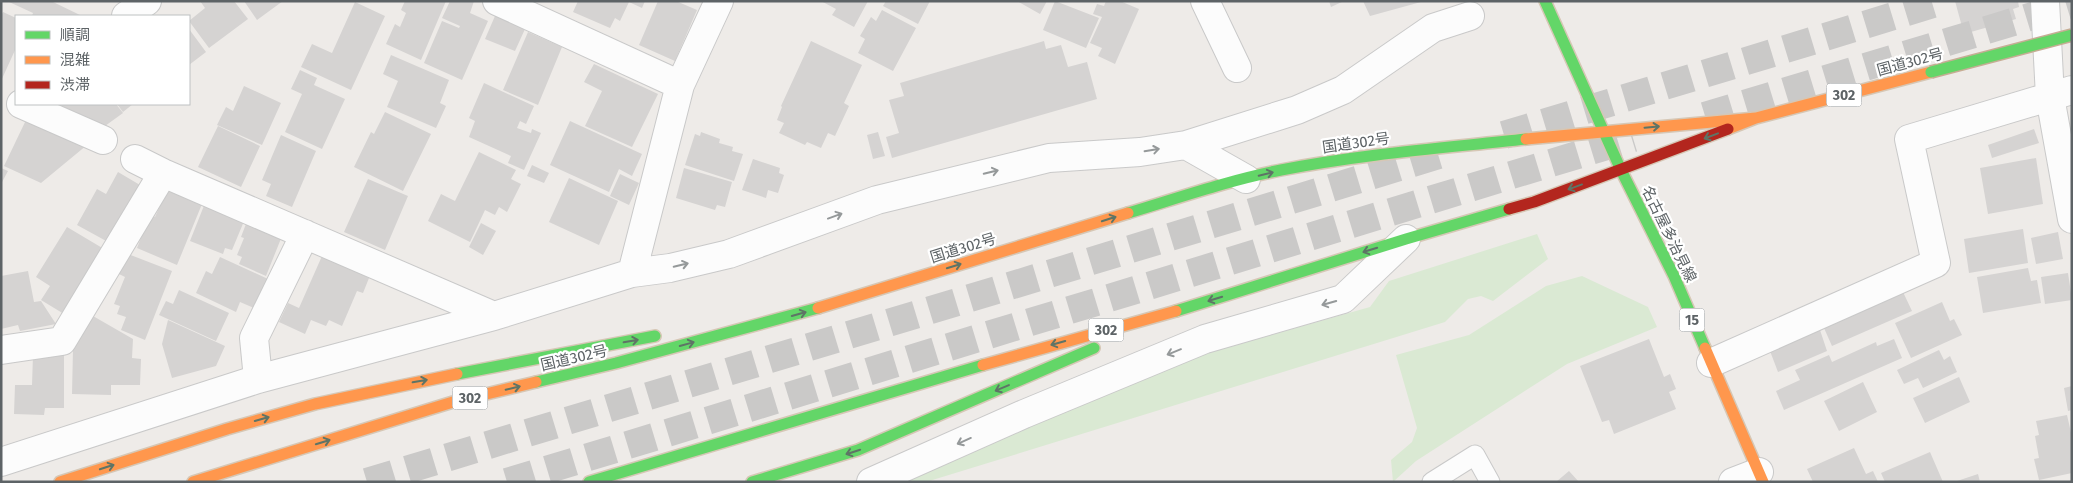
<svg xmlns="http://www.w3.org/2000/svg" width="2073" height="483" viewBox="0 0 2073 483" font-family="'Fira Sans','Noto Sans JP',sans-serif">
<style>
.green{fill:#dae9d3}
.building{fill:#d5d3d2}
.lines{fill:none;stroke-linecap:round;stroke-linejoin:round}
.highway-tunnel{stroke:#cac9c8;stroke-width:28;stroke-dasharray:28 14;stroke-linecap:butt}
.lane-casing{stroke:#c9c9c9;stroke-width:21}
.street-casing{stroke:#c9c9c9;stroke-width:30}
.fast-casing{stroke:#d6c7b5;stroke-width:14}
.slow-casing{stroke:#d6c7b5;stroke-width:14}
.jam-casing{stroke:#d6c7b5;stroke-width:14}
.lane{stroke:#fcfcfc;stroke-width:19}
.street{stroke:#fcfcfc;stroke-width:28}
.fast{stroke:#63d668;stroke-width:11}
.slow{stroke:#ff974d;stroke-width:11}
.jam{stroke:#b3261e;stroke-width:11}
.fast-bridge-casing{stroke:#c6ad94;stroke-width:14;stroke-linecap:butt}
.fast-bridge{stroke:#63d668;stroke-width:11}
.oneway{stroke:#5e7466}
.oneway2{stroke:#95999a}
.labels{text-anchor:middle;stroke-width:4.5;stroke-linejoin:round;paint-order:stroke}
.shield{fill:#fff;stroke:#8e9294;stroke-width:1}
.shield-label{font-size:14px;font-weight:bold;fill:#5d6366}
.street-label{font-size:15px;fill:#5d6366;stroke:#fff}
</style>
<rect width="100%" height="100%" fill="#eeebe8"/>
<!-- green -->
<path class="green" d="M1537 234 1548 259 1493 301 1481 296 1468 299 1445 322 926 482H902L1193 357 1370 307 1389 281Z
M1582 276 1648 307 1657 327 1567 364 1416 461 1393 482 1391 460 1412 442 1417 428 1396 355 1469 335 1546 286Z"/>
<!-- building -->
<path class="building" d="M7 1H51L80 15 79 16H32L33 13Z
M200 1H234L248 19 209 48 189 21 205 8Z
M244 1H283L257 20Z
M405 1H446L421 60 386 44 395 24 400 27 406 13 401 10Z
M450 1H474L470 13 488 21 462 80 424 63 442 21 459 28 460 26 442 18Z
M578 1H645L642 8 629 2 620 21 615 18 610 28 573 12Z
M658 1H676L697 10 675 61 639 45Z
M821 1H868L854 27 832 15 836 9Z
M886 1H930L918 24 883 6Z
M1017 1H1047L1040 14Z
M1055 1 1099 18 1086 48 1043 30Z
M1106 1H1120L1139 9 1115 64 1098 56 1102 48 1090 43 1102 17 1093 14 1097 4 1104 6Z
M1329 1H1344L1331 7Z
M1363 1H1421V2L1370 16Z
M1955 1H2018L2019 7 2013 9 2016 19 1964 34Z
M355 2 385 16 351 90 301 67 312 44 332 53Z
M882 10 916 28 893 71 858 53 865 39 860 36 871 17 876 21Z
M3 12 16 18V48L1 81V16Z
M495 16 525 29 515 51 485 39Z
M189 29 206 52 189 65Z
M528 32 562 47 538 105 503 90Z
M811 41 862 65 844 103 849 106 835 136 828 133 821 148 807 142 805 145 779 133 784 123 777 120 782 107 781 106Z
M1044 41 1046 49 1061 45 1068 67 1087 62 1097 99 892 158 886 137 899 133 889 100 904 96 900 83Z
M391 55 449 80 440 103 446 106 436 128 387 107 398 81 383 74Z
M594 64 658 94 632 147 585 126 602 91 584 82Z
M300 70 317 78 314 85 345 99 322 149 285 132 302 94 291 89Z
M484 83 534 106 526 124 520 121 517 128 531 133 532 129 541 133 524 170 508 163 511 156 469 137 475 121 469 118Z
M244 86 281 103 262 145 217 125 226 107 233 111Z
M57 104H116L123 113 105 126Z
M117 104H133L123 112Z
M385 112 431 134 403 191 354 167 371 132 374 134Z
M26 120 87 145 41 183 4 166Z
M570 121 642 154 632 176 619 169 609 192 550 165Z
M218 126 260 146 241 187 198 167Z
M2034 129 2039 143 1992 158 1988 145Z
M701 132 720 139 719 143 733 147 732 151 743 154 734 181 685 165 695 134 700 136Z
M878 132 885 156 873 159 867 135Z
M281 135 316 151 292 207 266 196 271 184 262 180Z
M479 152 516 170 511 179 521 184 507 212 499 207 495 215 485 210 470 242 428 221 441 194 455 201Z
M2036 158 2043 204 1988 214 1980 168Z
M753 159 780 168 779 173 784 175 778 193 768 190 766 198 742 190Z
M532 165 549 173 544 183 527 176Z
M1 168 8 171 1 184Z
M684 168 732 182 725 207 717 205 715 210 676 198Z
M118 172 140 185 108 242 77 225 97 189 106 194Z
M620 174 639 183 629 205 610 196Z
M569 178 618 201 599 245 549 222Z
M368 179 408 196 385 250 344 232Z
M167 190 202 204 177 265 137 248 150 215 155 217Z
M207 198 247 214 232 250 225 248 223 254 190 241Z
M249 216 284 231 266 276 239 264 242 257 237 255 244 238 241 237Z
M481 223 496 231 483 255 469 247Z
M67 227 104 249 64 314 41 300 50 286 36 277Z
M2023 229 2028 263 1969 273 1964 239Z
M2058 232 2063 259 2036 264 2031 238Z
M128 254 172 271 145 340 121 330 126 317 117 314 120 306 114 304 125 277 119 274Z
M322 256 369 278 363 293 357 291 342 326 329 320 326 326 311 320 305 334 279 322 288 303 299 308Z
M220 257 268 279 254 308 240 302 236 312 196 293 206 271 212 274Z
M2028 268 2031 281 2037 280 2041 303 1983 313 1977 277Z
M28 271 34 302 41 301 56 324 20 331 18 325 1 329V276Z
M2068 273 2072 300 2045 304 2041 277Z
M179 290 229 313 216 341 159 315 166 301 173 304Z
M1903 292 1912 311 1832 346 1824 328Z
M1942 302 1950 321 1954 319 1962 335 1911 358 1895 323Z
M93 316 133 339 132 358 141 359 140 385H111V395L72 394 73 349Z
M168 320 225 346 216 366 172 378 162 344Z
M1820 330 1827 351 1778 372 1770 351Z
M1649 339 1664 377 1670 374 1676 389 1669 392 1676 409 1614 434 1609 420 1602 422 1580 366Z
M1894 339 1902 358 1784 410 1776 391 1800 380 1795 370 1829 355 1832 362 1876 342 1877 346Z
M1939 350 1944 360 1950 356 1957 372 1923 388 1918 378 1904 384 1897 370Z
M33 355H64V408H45L44 415 14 414 15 385H32Z
M1959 377 1970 402 1925 423 1913 398Z
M1863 382 1877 412 1839 431 1824 401Z
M2072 386V410L2068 411 2064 388Z
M2067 415 2072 437V473L2039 480 2034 459 2039 458 2035 436 2039 435 2036 421Z
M1854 448 1866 474 1873 471 1878 482H1813L1807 469Z
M1930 452 1943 482H1885L1881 473Z
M1569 471 1579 482H1556Z
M1978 474 1980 482H1957V481Z"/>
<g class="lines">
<!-- highway-tunnel -->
<path class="highway-tunnel" d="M1705 116 2072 4
M1504 135 1943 1
M367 482 1439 155
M507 482 1633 138"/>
<!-- lane casing -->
<g class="lane-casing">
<path id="lane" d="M1432 482 1475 455 1490 482"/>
</g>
<!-- street casing -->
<g class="street-casing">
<path id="street" d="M497 1 680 85
M1205 1 1237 68
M2045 1 2050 97 2072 219
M126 16 147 1
M21 104 103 140
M1186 145 1297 110 1343 90 1433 28 1470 16
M135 159 163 173 494 316
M632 273 680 85 719 1
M1 350 62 341 163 173
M1711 363 1936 263 1909 139 2072 90
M258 379 254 338 305 234
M1 462 258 379 494 316 632 273 670 268 729 254 877 200 1049 158 1140 152 1186 145 1246 179
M871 482 1024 414 1205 339 1343 299 1406 239
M1733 482 1759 472"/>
</g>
<!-- fast casing -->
<g class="fast-casing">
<path id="fast" d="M1545 1 1621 170 1674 276 1705 348
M1128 213C1178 198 1229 180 1281 170 1362 154 1444 148 1526 139
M1176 311 1406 239 1509 209
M457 374 655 336
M536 382 616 363 818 308
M589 482 983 365
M752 482 858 450 1094 348"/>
</g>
<!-- slow casing -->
<g class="slow-casing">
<path id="slow" d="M1728 129 1756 118 1931 72
M1526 139 1756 118
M818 308 1128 213
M1705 348 1763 482
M983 365 1176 311
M60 482 227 429 315 404 457 374
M193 482 453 402 536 382"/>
</g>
<!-- jam casing -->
<g class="jam-casing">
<path id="jam" d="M1509 209 1534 202 1728 129"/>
</g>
<!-- lane -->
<use href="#lane" class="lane"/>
<!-- street -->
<use href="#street" class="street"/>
<!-- fast -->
<use href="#fast" class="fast"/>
<!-- slow -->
<use href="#slow" class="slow"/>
<!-- jam -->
<use href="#jam" class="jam"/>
<!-- fast-bridge casing -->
<g class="fast-bridge-casing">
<path id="fast-bridge" d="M1931 72 2072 35"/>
</g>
<!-- fast-bridge -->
<use href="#fast-bridge" class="fast-bridge"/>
</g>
<!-- one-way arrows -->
<defs><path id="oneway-shaft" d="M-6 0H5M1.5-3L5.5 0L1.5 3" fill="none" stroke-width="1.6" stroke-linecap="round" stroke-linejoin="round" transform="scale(1.25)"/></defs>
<g class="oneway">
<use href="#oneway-shaft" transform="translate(1652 127) rotate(-5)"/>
<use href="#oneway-shaft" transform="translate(1711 136) rotate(159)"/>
<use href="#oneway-shaft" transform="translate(1266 174) rotate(-14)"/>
<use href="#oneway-shaft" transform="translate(1575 187) rotate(160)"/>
<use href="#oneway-shaft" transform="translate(1109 219) rotate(-18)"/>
<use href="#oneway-shaft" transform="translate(1370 250) rotate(163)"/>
<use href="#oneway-shaft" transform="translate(954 266) rotate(-17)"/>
<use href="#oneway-shaft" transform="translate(1215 299) rotate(163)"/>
<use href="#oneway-shaft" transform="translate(799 314) rotate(-16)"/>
<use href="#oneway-shaft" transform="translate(631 341) rotate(-10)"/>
<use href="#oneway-shaft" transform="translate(1058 343) rotate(164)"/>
<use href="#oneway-shaft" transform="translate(687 344) rotate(-15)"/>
<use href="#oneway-shaft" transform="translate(420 381) rotate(-10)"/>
<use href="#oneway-shaft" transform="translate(513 388) rotate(-13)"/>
<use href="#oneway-shaft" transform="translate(1002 388) rotate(157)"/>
<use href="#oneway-shaft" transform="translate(262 419) rotate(-16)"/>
<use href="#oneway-shaft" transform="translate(323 442) rotate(-17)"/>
<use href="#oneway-shaft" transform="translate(853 452) rotate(162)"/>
<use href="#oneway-shaft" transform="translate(107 467) rotate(-18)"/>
</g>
<g class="oneway2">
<use href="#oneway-shaft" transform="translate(1152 150) rotate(-9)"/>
<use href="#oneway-shaft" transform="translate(991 172) rotate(-14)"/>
<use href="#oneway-shaft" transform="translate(835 216) rotate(-20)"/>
<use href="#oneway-shaft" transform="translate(681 265) rotate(-13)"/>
<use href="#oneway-shaft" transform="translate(1329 303) rotate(164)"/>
<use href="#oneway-shaft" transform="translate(1174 352) rotate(158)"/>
<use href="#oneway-shaft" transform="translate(964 441) rotate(156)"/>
</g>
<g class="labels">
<!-- shield labels -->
<g class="shield">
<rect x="1826.5" y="83.5" width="35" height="23" rx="4"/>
<rect x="1679.5" y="308.5" width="25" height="23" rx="4"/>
<rect x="1088.5" y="318.5" width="35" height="23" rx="4"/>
<rect x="452.5" y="386.5" width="35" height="23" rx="4"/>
</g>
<g class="shield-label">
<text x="1844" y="100">302</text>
<text x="1692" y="325">15</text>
<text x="1106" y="335">302</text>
<text x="470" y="403">302</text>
</g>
<!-- street labels -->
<g class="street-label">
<text transform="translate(1910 62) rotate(-15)" y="5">国道302号</text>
<text transform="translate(1356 143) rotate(-8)" y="5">国道302号</text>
<text transform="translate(1669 234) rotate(64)" y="5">名古屋多治見線</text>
<text transform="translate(963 248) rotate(-17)" y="5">国道302号</text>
<text transform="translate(574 358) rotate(-13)" y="5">国道302号</text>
</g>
</g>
<!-- border -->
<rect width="2073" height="483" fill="none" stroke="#5d6366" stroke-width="5"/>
<!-- legend -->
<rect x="15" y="15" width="175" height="90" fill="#ffffff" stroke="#bec1c2"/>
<rect x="25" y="31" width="25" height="8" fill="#63d668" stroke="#bec1c2"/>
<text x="60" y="40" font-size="15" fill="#5d6366">順調</text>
<rect x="25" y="56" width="25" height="8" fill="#ff974d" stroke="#bec1c2"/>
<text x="60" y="65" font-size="15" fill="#5d6366">混雑</text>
<rect x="25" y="81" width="25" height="8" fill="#b3261e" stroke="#bec1c2"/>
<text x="60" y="90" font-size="15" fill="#5d6366">渋滞</text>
</svg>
